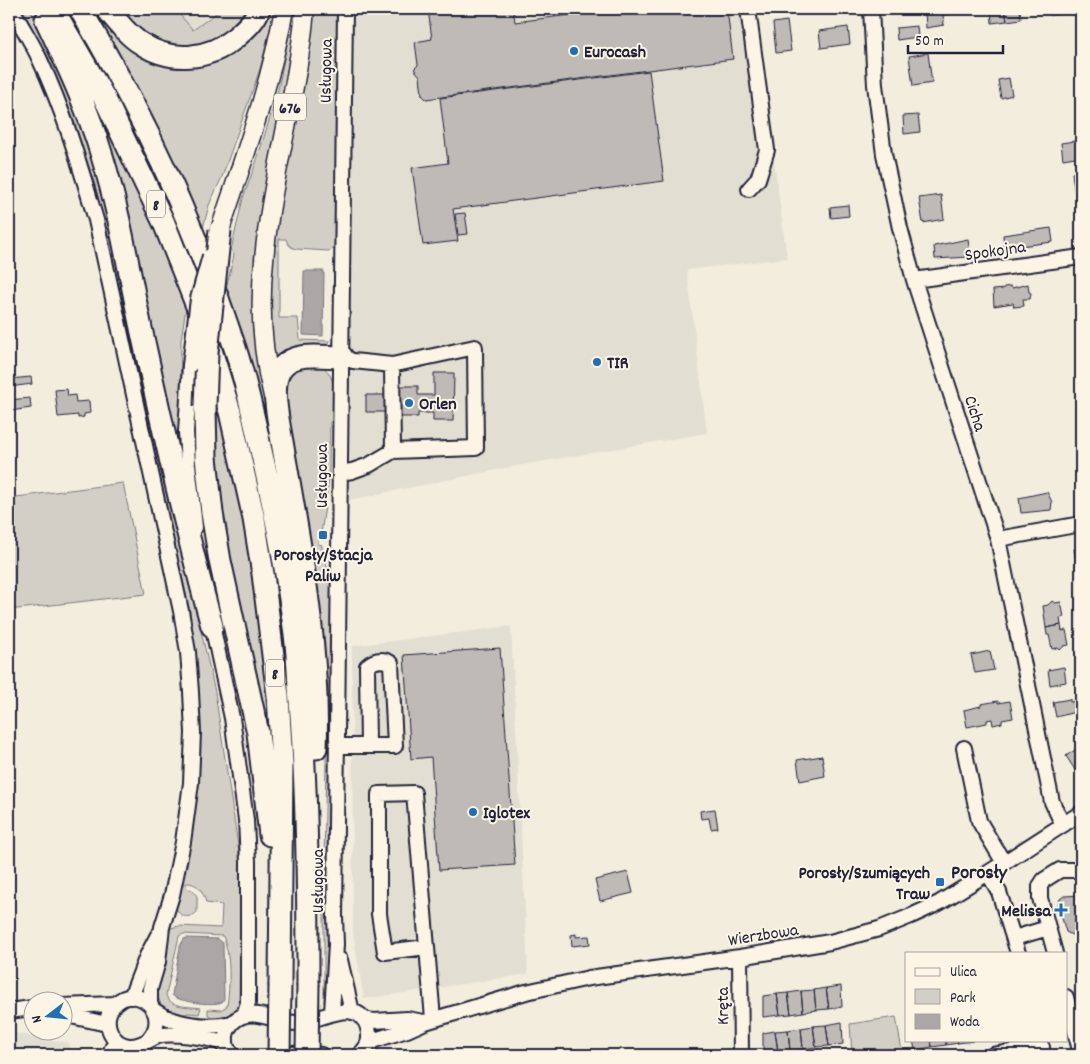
<svg xmlns="http://www.w3.org/2000/svg" width="1090" height="1064" viewBox="0 0 1090 1064" font-family="Dekko,sans-serif">
<style>
.built{fill:#e3ded2}
.green{fill:#d4cfc6;stroke:#7b7880}
.water{fill:#aca7a6;stroke:#75727b}
.building{fill:#bfbab6;stroke:#22223b}
.lines{fill:none;stroke-linecap:round;stroke-linejoin:round}
.minor-casing{stroke:#22223b;stroke-width:18}
.major-casing{stroke:#22223b;stroke-width:21}
.highway-casing{stroke:#22223b;stroke-width:25}
.minor{stroke:#fcf5e5;stroke-width:14}
.major{stroke:#fcf5e5;stroke-width:18}
.highway{stroke:#fcf5e5;stroke-width:21}
.minor-bridge-casing{stroke:#22223b;stroke-width:18;stroke-linecap:butt}
.highway-bridge-casing{stroke:#22223b;stroke-width:25;stroke-linecap:butt}
.minor-bridge{stroke:#fcf5e5;stroke-width:14}
.highway-bridge{stroke:#fcf5e5;stroke-width:21}
.poi-dot{fill:#1f6fb2;stroke:#fcf5e5;stroke-width:2}
.labels{text-anchor:middle;stroke-width:4;stroke-linejoin:round;paint-order:stroke}
.shield{fill:#fcf5e5;stroke:#63616e;stroke-width:1}
.shield-label{font-size:16px;font-weight:bold;fill:#22223b}
.poi-label{font-size:18px;font-weight:bold;fill:#22223b;stroke:#fcf5e5;text-anchor:start}
.street-label{font-size:18px;fill:#22223b;stroke:#fcf5e5}
.quarter-label{font-size:20px;font-weight:bold;fill:#22223b;stroke:#fcf5e5}
</style>
<rect width="100%" height="100%" fill="#f3edde"/>
<filter id="ink" filterUnits="userSpaceOnUse"><feTurbulence type="fractalNoise" baseFrequency=".02" numOctaves="2"/><feDisplacementMap in="SourceGraphic" scale="10" xChannelSelector="R" yChannelSelector="G"/><feConvolveMatrix kernelMatrix="1 2 1 2 8 2 1 2 1" color-interpolation-filters="sRGB"/></filter>
<g filter="url(#ink)">
<!-- built -->
<path class="built" d="M174 9H222L193 30Z
M351 9H754L787 258 687 270 707 433 516 466 349 500Z
M511 626 528 974 364 999 353 933 352 646Z
M9 1032 69 1043 70 1055H9Z"/>
<!-- green -->
<path class="green" d="M23 9H30L59 67 80 115 108 205 149 405 215 692 241 866 239 1006 230 1018 219 1021 208 1015V1009L221 1010 227 1006C230 986 231 955 223 936L183 934 179 936 166 995C170 1008 189 1006 201 1008L199 1014 188 1013 178 1016C175 1014 170 1013 167 1011 146 997 165 948 171 928L179 926 221 928 222 905 206 903C204 893 198 882 186 883V888L192 890 197 896V912C189 919 181 918 176 908L193 830 198 777 199 695 190 612 95 184 73 117 53 72Z
M63 9H70L117 91 168 196 195 263 193 274Z
M90 9H94L104 22 180 64 266 9H275L260 69 222 177 209 205 202 232 154 121Z
M114 9H175L193 30 222 9H248L242 20 224 38 192 50 152 44Z
M294 9H297L295 28 268 174 257 245 296 564 225 293 234 255 231 250 243 198 256 163 277 95Z
M313 9H338L335 244V247L329 251 296 249C290 247 288 245 286 239H279V318H298L300 340 330 341 323 348 274 364 269 317 275 238 281 192 308 54Z
M75 65 102 112 142 196 186 307 181 340 179 461Z
M311 364C314 365 320 365 323 367 339 378 333 406 333 422H330L329 479 321 534 318 535V544L322 545V552H326V562L331 584 328 995 324 1003V862L327 713 282 390 291 369Z
M215 398C250 518 266 642 273 767L223 529 215 448Z
M123 483 146 594 9 610V498Z
M896 1017 902 1051 875 1055H852L850 1024Z"/>
<!-- water -->
<path class="water" d="M304 271H324L323 336 303 335Z
M187 938 218 939 223 943 224 999 222 1002C213 1006 178 1002 172 995L180 946 184 939Z"/>
<!-- building -->
<path class="building" d="M428 9H513L515 22 617 9H727L733 59 426 99 422 95 420 76 414 69 418 65 415 42 432 39Z
M916 9H951V14L943 15 944 25 926 28 925 11H916Z
M991 9H1005L1007 21 992 23Z
M1005 9H1020L1021 19 1007 21Z
M1049 9H1064L1065 13 1050 15Z
M1064 9H1079V11L1065 13Z
M787 21 791 51 776 53 773 23Z
M917 26 918 37 897 40 896 28Z
M848 27 850 44 821 48 819 31Z
M928 53 932 83 913 86 909 56Z
M649 71 664 181 453 209 458 241 423 245 412 168 448 163 440 98Z
M1009 78 1012 95 1001 98 998 80Z
M918 115 920 132 904 134 903 116Z
M1081 140V156L1063 159 1061 143Z
M1081 172V210L1077 211 1072 173Z
M941 195 944 219 923 223 919 198Z
M848 205 849 216 831 218 830 207Z
M465 213 468 234 458 235 455 214Z
M1051 228 1053 242 1004 248 1003 235Z
M968 239 970 257 935 259 934 246Z
M1028 284 1029 292 1031 293 1030 299H1023L1024 306 1014 307 1013 303 994 306 993 290 1003 289 1004 287 1011 286 1012 288Z
M1081 312V331H1080L1077 313Z
M434 373H454L453 421H433V413H418V417H387V412H366V395H388V386H418V395H434Z
M31 377 32 384 9 387V379Z
M67 389 68 396 75 395 76 402 89 401 90 413 84 414V417L78 418V415L58 417 55 390Z
M30 398 31 408 10 411 9 400Z
M1047 492 1052 502 1051 510 1021 513 1019 498Z
M1081 548V568L1077 569 1074 549Z
M1052 601 1055 603 1061 602 1064 617 1060 618 1061 625 1046 628 1043 606 1048 605Z
M1061 625 1062 631 1066 630 1069 645 1064 646 1060 650 1058 648 1052 649 1049 635H1047L1046 628Z
M500 648 515 865 439 870 431 757 411 759 404 655Z
M990 651 994 670 975 673 971 655Z
M1064 667 1066 682 1050 685 1048 670Z
M1070 699V702L1078 701 1079 711 1056 717 1053 702Z
M998 701V703L1010 701 1013 718 1002 720V723L993 725 992 719 987 720V723L967 727 964 710 981 706V704Z
M1078 701H1081V710L1079 711Z
M1078 748 1081 753V770L1077 773 1066 756Z
M822 756 825 776 800 781 797 760Z
M715 809 718 828 711 829 709 818 701 819 700 811Z
M628 872 633 893 600 901 595 880Z
M1081 895V951L1078 952 1075 940 1079 939 1078 933 1072 935 1066 932 1058 904 1060 899 1064 896Z
M576 934V937L589 936 590 944 572 946 571 935Z
M841 986 842 1007 829 1009 826 988Z
M826 988 829 1009 816 1010 814 990Z
M814 990 816 1010 803 1012 801 991Z
M801 991 803 1012 791 1014 788 993Z
M788 993 791 1014 780 1015 777 994Z
M777 994 780 1015 763 1017V996Z
M842 1022 843 1044 829 1046 826 1025Z
M826 1025 829 1046 816 1047 813 1026Z
M813 1026 816 1047 803 1049 801 1028Z
M801 1028 803 1049 790 1051 788 1030Z
M788 1030 790 1051 778 1052 775 1031Z
M775 1031 778 1052 763 1054V1033Z
M913 1040H931L932 1047 915 1050Z
M931 1040H946V1045L932 1047Z
M946 1040H957L958 1043 946 1045Z
M957 1040H972L973 1041 958 1043Z"/>
<g class="lines">
<!-- minor casing -->
<g class="minor-casing">
<path id="minor" d="M12 9C21 26 32 42 40 60 64 111 80 166 96 220L181 611 188 652 191 692 193 733 191 783 183 842 172 895 162 927 158 962 150 989V1003
M748 9 767 150 758 179 749 189
M871 9 875 85 884 154 900 228 914 280 943 370 998 539 1052 802 1063 825
M914 280 1081 257
M190 365 186 432 188 465 195 527
M392 365 393 451
M340 473 352 471 369 465 393 451 476 448 475 347 392 365 353 361 342 357
M998 539 1081 524
M211 620 232 718 246 820 248 862V1003L244 1015
M337 746H368L367 666C374 660 382 658 391 663L395 746H368
M964 748 979 821 1004 863
M988 873 999 892 1018 953
M1014 938 1048 928
M427 947 385 952 379 914V794L414 793 433 1019
M1055 953 1040 898V886L1044 880 1060 870H1081
M740 957 741 1055
M340 960 352 1012
M131 997 147 956 158 935
M1066 997 1081 1054
M62 1006 115 1004
M9 1011 32 1008
M155 1011C176 1025 208 1029 232 1023
M332 1013 336 944 335 916 345 9
M62 1014 107 1024
M363 1019 374 1021 407 1019 424 1022
M148 1040C173 1015 137 980 114 1005 101 1019 110 1044 129 1046 140 1047 148 1040 158 1036 171 1032 205 1037 219 1042 225 1045 229 1050 233 1055
M368 1045 375 1040 407 1030 425 1022 526 992 589 978 740 957 830 942 879 929 911 916 939 903 988 873 1081 813
M227 1048C225 1039 225 1031 232 1023 250 1004 275 1023 297 1023 319 1022 358 994 368 1028 371 1040 368 1047 359 1055
M109 1055 116 1040
M281 1055 303 1053 321 1055
M993 1055 1042 1047"/>
</g>
<!-- major casing -->
<g class="major-casing">
<path id="major" d="M220 230C244 157 271 84 284 9
M273 396C262 352 259 306 264 260 271 176 298 94 305 9"/>
</g>
<!-- highway casing -->
<g class="highway-casing">
<path id="highway" d="M53 9 105 99 164 223 200 314 230 412 254 519 263 574 278 696 282 763 280 984
M80 9C143 114 195 226 233 342 245 376 252 411 260 446 274 506 286 566 294 627 297 647 298 668 299 688 307 786 308 885 308 984
M107 9C117 21 128 36 142 44 171 63 208 60 235 38 244 30 255 21 259 9
M46 20C67 64 88 109 102 156 122 220 131 286 146 351 166 443 187 535 212 626
M205 407 206 457 212 513 220 561 258 733 270 835
M316 748C320 643 299 539 281 436 278 417 269 381 283 366 297 351 324 357 342 357"/>
</g>
<!-- minor -->
<use href="#minor" class="minor"/>
<!-- major -->
<use href="#major" class="major"/>
<!-- highway -->
<use href="#highway" class="highway"/>
<!-- minor-bridge casing -->
<g class="minor-bridge-casing">
<path id="minor-bridge" d="M190 365 198 299 210 256"/>
</g>
<!-- highway-bridge casing -->
<g class="highway-bridge-casing">
<path id="highway-bridge" d="M205 407 207 353 220 230
M279 1055 280 984
M307 1055 308 984"/>
</g>
<!-- minor-bridge -->
<use href="#minor-bridge" class="minor-bridge"/>
<!-- highway-bridge -->
<use href="#highway-bridge" class="highway-bridge"/>
</g>
</g>
<!-- markers -->
<g class="poi-dot">
<circle cx="574" cy="51" r="5"/>
<circle cx="597" cy="362" r="5"/>
<circle cx="409" cy="403" r="5"/>
<rect x="318" y="530" width="10" height="10" rx="2.5"/>
<circle cx="473" cy="812" r="5"/>
<rect x="935" y="877" width="10" height="10" rx="2.5"/>
<path d="M1058.5 902.5h5v5h5v5h-5v5h-5v-5h-5v-5h5z"/>
</g>
<g class="labels">
<!-- shield labels -->
<g class="shield">
<rect x="274" y="93.5" width="32" height="27" rx="4"/>
<rect x="147" y="190.5" width="18" height="27" rx="4"/>
<rect x="266" y="659.5" width="18" height="27" rx="4"/>
</g>
<g class="shield-label">
<text x="290" y="113">676</text>
<text x="156" y="210">8</text>
<text x="275" y="679">8</text>
</g>
<!-- poi labels -->
<g class="poi-label">
<text x="584" y="57">Eurocash</text>
<text x="607" y="368">TIR</text>
<text x="419" y="409">Orlen</text>
<text x="323" y="560" text-anchor="middle">Porosły/Stacja<tspan x="323" dy="21">Paliw</tspan></text>
<text x="483" y="818">Iglotex</text>
<text x="930" y="878" text-anchor="end">Porosły/Szumiących<tspan x="930" dy="21">Traw</tspan></text>
<text x="1051" y="916" text-anchor="end">Melissa</text>
</g>
<!-- street labels -->
<g class="street-label">
<text transform="translate(325 71) rotate(-89)" y="6">Usługowa</text>
<text transform="translate(995 250) rotate(-8)" y="6">Spokojna</text>
<text transform="translate(976 413) rotate(72)" y="6">Cicha</text>
<text transform="translate(321 476) rotate(-90)" y="6">Usługowa</text>
<text transform="translate(317 881) rotate(-90)" y="6">Usługowa</text>
<text transform="translate(763 934) rotate(-9)" y="6">Wierzbowa</text>
<text transform="translate(722 1006) rotate(-90)" y="6">Kręta</text>
</g>
<!-- quarter labels -->
<g class="quarter-label">
<text x="979" y="878">Porosły</text>
</g>
</g>
<!-- margin -->
<rect width="1090" height="1064" fill="none" stroke="#fcf5e5" stroke-width="30"/>
<rect x="15" y="15" width="1060" height="1034" fill="none" stroke="#22223b" stroke-width="2" filter="url(#ink)"/>
<!-- legend -->
<rect x="905" y="952" width="162" height="90" fill="#fcf5e5" stroke="#a5a1a1"/>
<rect x="915" y="968" width="25" height="8" fill="#fcf5e5" stroke="#a5a1a1"/>
<text x="950" y="976" font-size="15" fill="#22223b">Ulica</text>
<rect x="915" y="989" width="25" height="15" fill="#d4cfc6" stroke="#a5a1a1"/>
<text x="950" y="1002" font-size="15" fill="#22223b">Park</text>
<rect x="915" y="1014" width="25" height="15" fill="#aca7a6" stroke="#a5a1a1"/>
<text x="950" y="1026" font-size="15" fill="#22223b">Woda</text>
<!-- north arrow -->
<g transform="translate(48 1016) rotate(254)"><circle r="24" fill="#fcf5e5" stroke="#a5a1a1"/>
<path d="M0-4L9 19L0 12L-9 19Z" fill="#1f6fb2"/>
<text y="-8" font-size="14" font-weight="bold" text-anchor="middle" fill="#22223b">N</text>
</g>
<!-- scale -->
<path d="M908 45v8h95v-8" fill="none" stroke="#22223b" stroke-width="2.5"/>
<text x="915" y="45" font-size="15" fill="#22223b" stroke="#fcf5e5" stroke-width="4" paint-order="stroke">50 m</text>
</svg>
